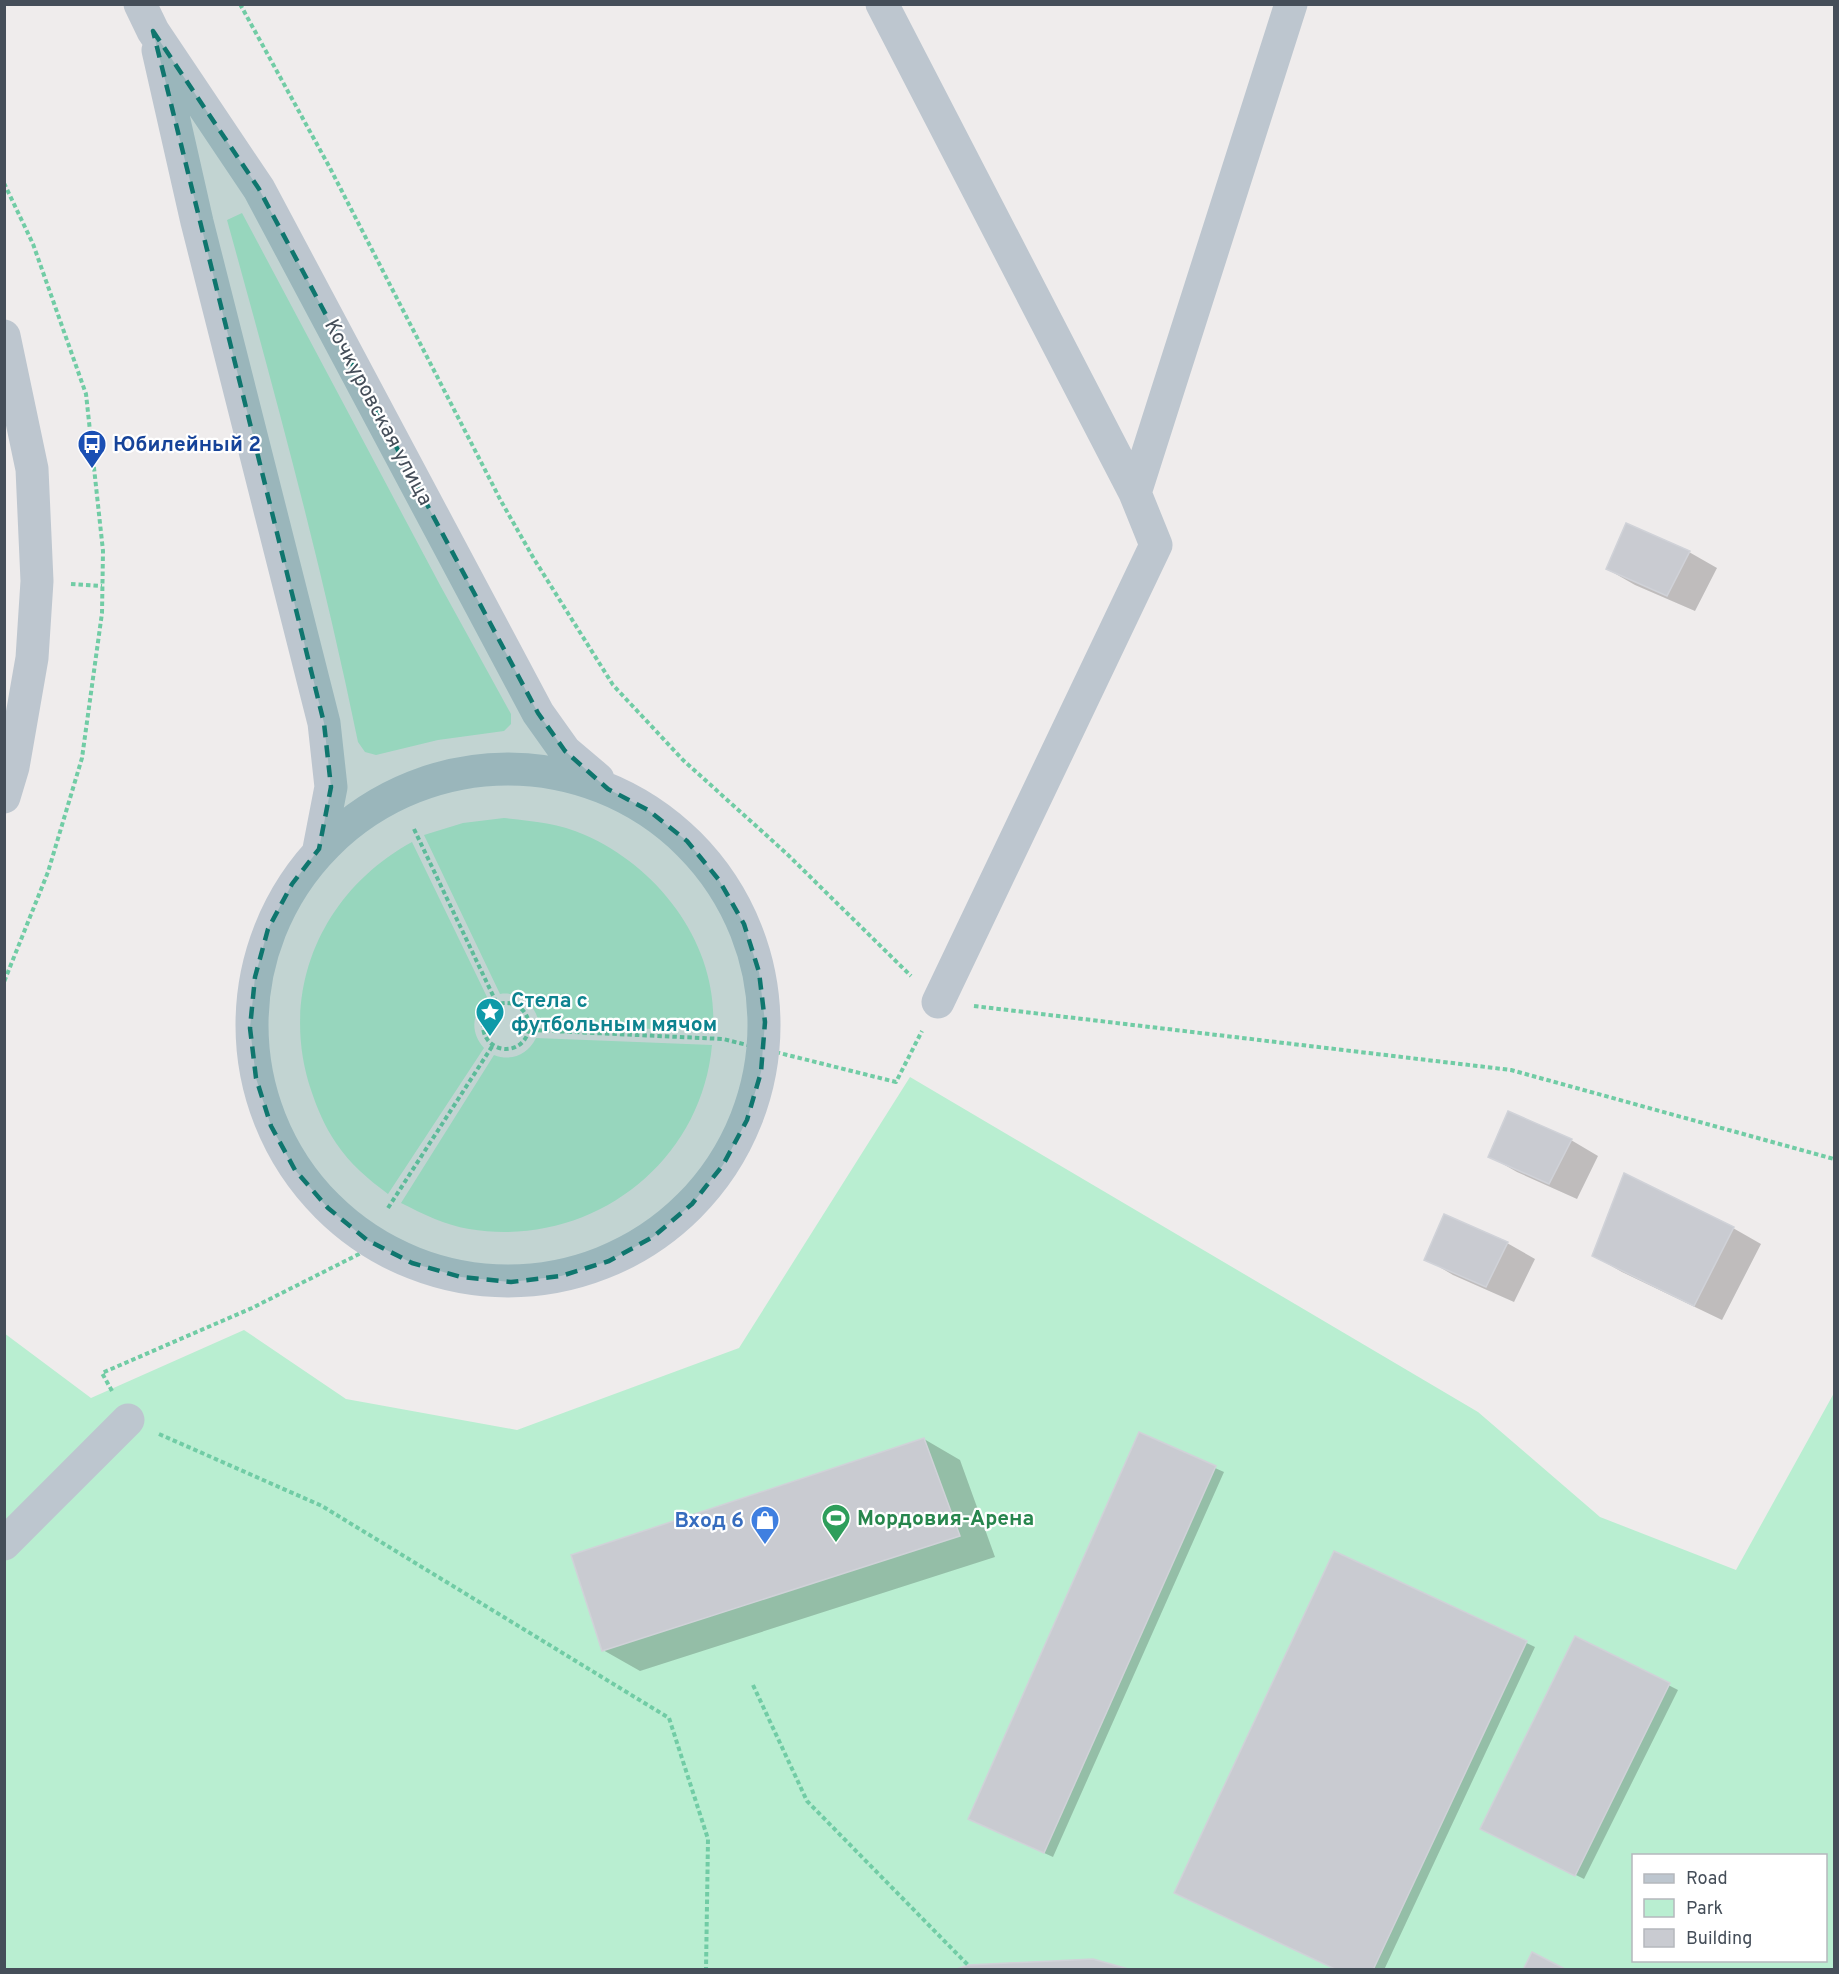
<svg xmlns="http://www.w3.org/2000/svg" width="1839" height="1974" viewBox="0 0 1839 1974" font-family="Overpass,sans-serif">
<style>
.green{fill:#b9eed1;fill-rule:evenodd}
.shadow{fill:#0003}
.building{fill:#c9cbd1;stroke:#d0d2d8;stroke-width:1.5}
.lines{fill:none;stroke-linecap:round;stroke-linejoin:round}
.path{stroke:#71cca5;stroke-width:4;stroke-dasharray:4.5 3;stroke-linecap:butt}
.minor{stroke:#bdc6cf;stroke-width:33}
.marked{fill:#0f766e;fill-opacity:0.2;stroke:#0f766e;stroke-width:4.5;stroke-dasharray:12 8;stroke-linejoin:round}
.labels{text-anchor:middle;stroke-width:4.5;stroke-linejoin:round;paint-order:stroke}
.street-label{font-size:21px;fill:#454e59;stroke:#fff}
.transit-label{font-size:21px;font-weight:bold;fill:#164399;stroke:#fff;text-anchor:start}
.culture-label{font-size:21px;font-weight:bold;fill:#0d838f;stroke:#fff;text-anchor:start}
.leisure-label{font-size:21px;font-weight:bold;fill:#27864d;stroke:#fff;text-anchor:start}
.shop-label{font-size:21px;font-weight:bold;fill:#366cbe;stroke:#fff;text-anchor:end}
</style>
<rect width="100%" height="100%" fill="#efecec"/>
<!-- green -->
<path class="green" d="M242 213 440 585 511 714V724L504 731 438 740 376 755 365 752 358 742C322 566 275 393 227 220Z
M504 818C531 821 559 823 585 835 660 868 719 946 713 1031L539 1025C537 1005 520 991 500 994L424 835 463 823Z
M412 842 488 999C471 1012 470 1033 484 1048L388 1194C368 1179 350 1164 336 1143 325 1127 317 1108 311 1090 278 991 322 891 412 842Z
M536 1038 712 1045C701 1166 588 1249 469 1229 445 1225 423 1214 401 1203L494 1055C512 1062 528 1054 536 1038Z
M910 1077 1478 1412 1600 1517 1736 1570 1834 1393V1969H5L4 1333 91 1398 244 1330 346 1399 517 1430 739 1348ZM1634 1856H1826V1960H1634Z"/>
<!-- shadow -->
<path class="shadow" d="M1689 552 1717 568 1695 611 1635 585 1607 569Z
M1571 1140 1598 1156 1577 1199 1517 1172 1489 1156Z
M1624 1175 1733 1228 1761 1244 1722 1320 1622 1272 1594 1256Z
M1445 1215 1507 1243 1535 1259 1514 1302 1453 1275 1426 1259Z
M924 1439 960 1460 995 1557 640 1671 603 1650Z
M1215 1468 1224 1472 1053 1857 978 1823Z
M1335 1553 1535 1647 1384 1970H1338Z
M1576 1638 1678 1690 1584 1879 1491 1833Z"/>
<!-- building -->
<path class="building" d="M1626 523 1690 551 1667 596 1606 569Z
M1508 1111 1572 1139 1549 1184 1488 1157Z
M1624 1173 1734 1227 1694 1306 1592 1256Z
M1444 1214 1508 1242 1486 1287 1424 1260Z
M1139 1432 1216 1466 1044 1853 968 1819Z
M924 1438 960 1536 602 1651 571 1555Z
M1334 1551 1527 1641 1373 1970H1337L1174 1893Z
M1575 1636 1670 1683 1575 1876 1480 1829Z
M1532 1952 1567 1970H1523Z
M1093 1959 1132 1970H954L968 1965Z"/>
<g class="lines">
<!-- path -->
<path class="path" d="M240 4 330 168 501 501 534 559 613 685 683 760 786 853 911 976
M4 183 33 244 86 394 103 551 102 613 82 758 48 872 4 982
M71 584 102 586
M414 829 497 1004
M483 1026a23 23 0 1 1 46 0a23 23 0 1 1-46 0Z
M974 1006 1511 1070 1834 1159
M530 1030 723 1039 896 1082 922 1031
M388 1208 493 1045
M112 1391 102 1373 252 1308 377 1245
M159 1434 322 1506 669 1718 708 1839 706 1970
M753 1685 807 1801 968 1965"/>
<!-- minor -->
<path class="minor" d="M140 4 153 31 259 189 538 713 565 751 598 779
M882 4 1135 493
M158 50 197 222 324 723 331 787 319 849
M4 336 32 469 37 581 32 658 13 767 4 797
M252 1025a256 256 0 1 1 512 0a256 256 0 1 1-512 0Z
M938 1002 1156 545 1135 493 1291 4
M4 1544 128 1420"/>
</g>
<!-- marked area -->
<path class="marked" d="M153 31 259 189 538 713 565 751 608 789 648 810 687 841 719 880 744 924 759 972 765 1022 761 1072 747 1120 723 1165 692 1204 653 1237 609 1261 561 1276 511 1282 461 1277 412 1263 367 1240 328 1208 295 1170 271 1126 256 1078 250 1028 255 977 268 929 292 884 319 849 331 787 324 723Z"/>
<!-- icons -->
<defs>
<g id="bus-pin" transform="scale(1.5)"><path d="M0 17L-7.5 6A9.5 9.5 0 1 1 7.5 6Z" fill="#1a4fb4" stroke="#fff"/><path d="M-5-6H5V4H4V6H2V4H-2V6H-4V4H-5ZM-3.5-4V0h7V-4ZM-3.5 1.2v1.5H-2V1.2ZM2 1.2v1.5H3.5V1.2Z" fill="#fff"/></g>
<g id="sight-pin" transform="scale(1.5)"><path d="M0 17L-7.5 6A9.5 9.5 0 1 1 7.5 6Z" fill="#0f9aa8" stroke="#fff"/><path d="M0-6L1.8-2.2L6-1.7L2.9 1.2L3.7 5.4L0 3.3L-3.7 5.4L-2.9 1.2L-6-1.7L-1.8-2.2Z" fill="#fff"/></g>
<g id="stadium-pin" transform="scale(1.5)"><path d="M0 17L-7.5 6A9.5 9.5 0 1 1 7.5 6Z" fill="#2e9e5b" stroke="#fff"/><path d="M0-5a6.5 5 0 1 0 0 10a6.5 5 0 1 0 0-10ZM-3.5-1.8h7v3.6h-7Z" fill="#fff"/></g>
<g id="shop-pin" transform="scale(1.5)"><path d="M0 17L-7.5 6A9.5 9.5 0 1 1 7.5 6Z" fill="#3f7fe0" stroke="#fff"/><path d="M-5-2.5h2.3a2.7 3.5 0 0 1 5.4 0H5L5.5 6h-11ZM-1.5-2.5h3a1.5 2.3 0 0 0-3 0Z" fill="#fff"/></g>
</defs>
<g fill-rule="evenodd">
<use href="#bus-pin" x="92" y="444"/>
<use href="#sight-pin" x="490" y="1012"/>
<use href="#stadium-pin" x="836" y="1518"/>
<use href="#shop-pin" x="765" y="1520"/>
</g>
<g class="labels">
<!-- street labels -->
<g class="street-label">
<text transform="translate(379 412) rotate(62)" y="7">Кочкуровская улица</text>
</g>
<!-- transit labels -->
<g class="transit-label">
<text x="113" y="451">Юбилейный 2</text>
</g>
<!-- culture labels -->
<g class="culture-label">
<text x="511" y="1007">Стела с<tspan x="511" dy="24">футбольным мячом</tspan></text>
</g>
<!-- leisure labels -->
<g class="leisure-label">
<text x="857" y="1525">Мордовия-Арена</text>
</g>
<!-- shop labels -->
<g class="shop-label">
<text x="744" y="1527">Вход 6</text>
</g>
</g>
<!-- border -->
<rect width="1839" height="1974" fill="none" stroke="#454e59" stroke-width="12"/>
<!-- legend -->
<rect x="1632" y="1854" width="195" height="108" fill="#ffffff" stroke="#b5b8bd" stroke-width="1.5"/>
<rect x="1644" y="1874" width="30" height="9" fill="#bdc6cf" stroke="#b5b8bd" stroke-width="1.5"/>
<text x="1686" y="1884" font-size="18" fill="#454e59">Road</text>
<rect x="1644" y="1899" width="30" height="18" fill="#b9eed1" stroke="#b5b8bd" stroke-width="1.5"/>
<text x="1686" y="1914" font-size="18" fill="#454e59">Park</text>
<rect x="1644" y="1929" width="30" height="18" fill="#c9cbd1" stroke="#b5b8bd" stroke-width="1.5"/>
<text x="1686" y="1944" font-size="18" fill="#454e59">Building</text>
</svg>
